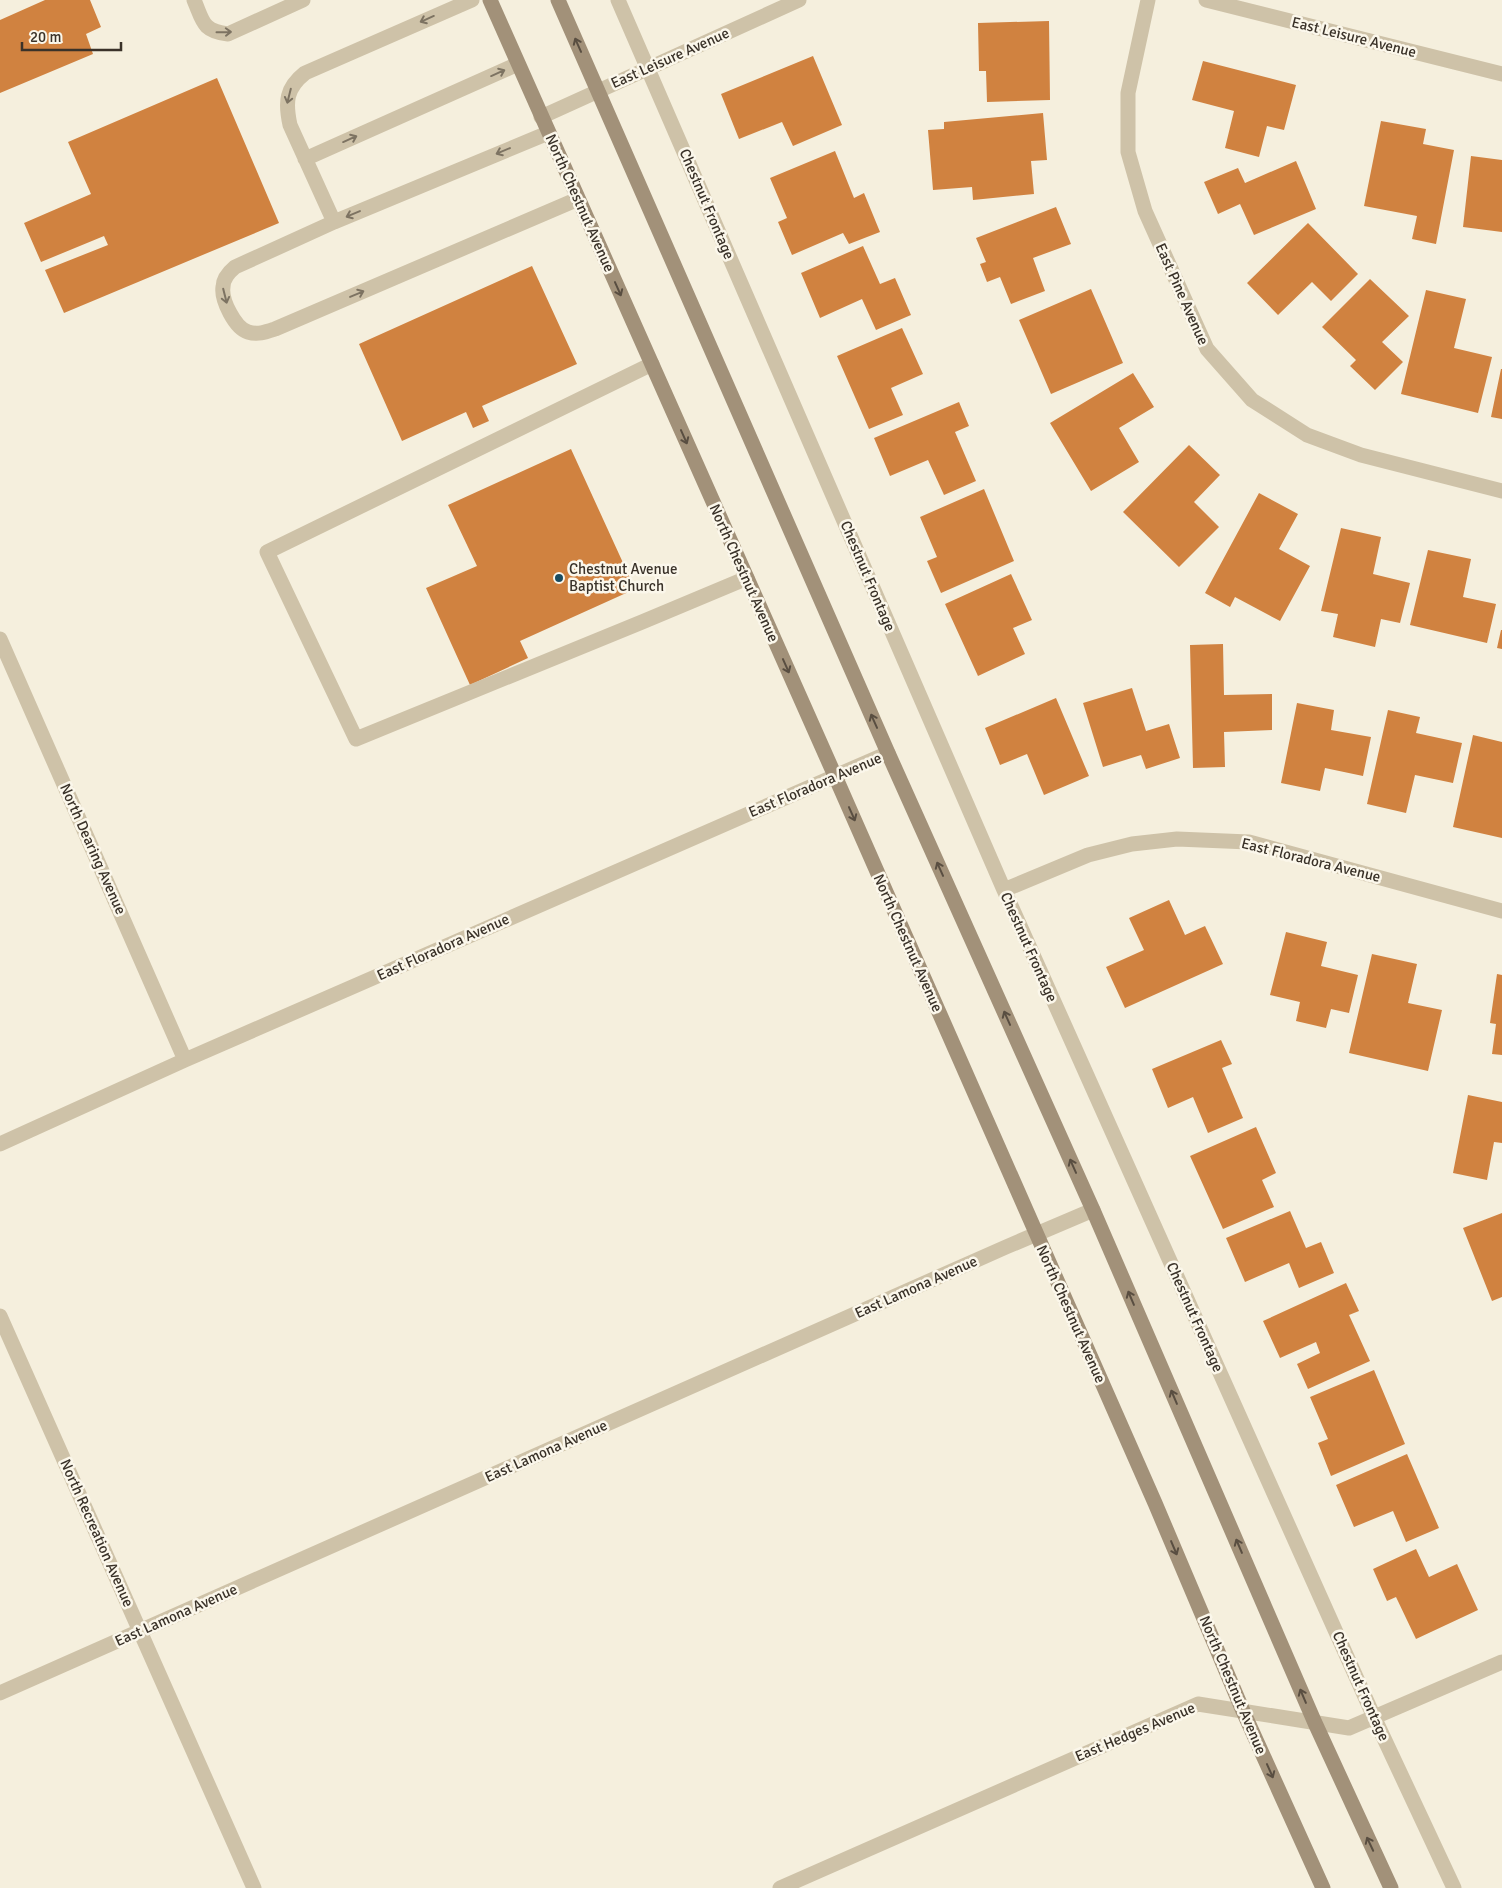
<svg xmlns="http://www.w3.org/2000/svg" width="1502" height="1888" viewBox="0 0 1502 1888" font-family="Signika,sans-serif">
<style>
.building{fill:#d08240}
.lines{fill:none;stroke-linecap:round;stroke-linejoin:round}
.lane{stroke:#cec2a8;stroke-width:15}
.street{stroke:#cec2a8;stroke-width:15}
.secondary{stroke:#a29179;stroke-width:15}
.oneway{stroke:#7d7362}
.oneway2{stroke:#594e41}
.poi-dot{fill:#1a4c60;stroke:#fbf7eb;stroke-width:2}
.labels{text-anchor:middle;stroke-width:5;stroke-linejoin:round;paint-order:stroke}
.street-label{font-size:15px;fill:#3a3229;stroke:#fbf7eb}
.poi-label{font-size:15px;fill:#3a3229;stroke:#fbf7eb;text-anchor:start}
</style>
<rect width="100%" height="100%" fill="#f5efdd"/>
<!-- building -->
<path class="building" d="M45 0H90L101 27 86 34 93 54 0 93V20Z
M1049 21 1050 100 987 102 986 71H979L978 23Z
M813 56 842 125 793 146 782 122 739 139 721 94Z
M1203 61 1296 85 1284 130 1267 126 1259 157 1225 148 1234 111 1192 100Z
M217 78 279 223 64 313 45 270 108 245 104 236 41 262 24 223 91 194 68 142Z
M1043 113 1047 160 1031 161 1034 194 973 200 972 187 933 190 928 130 944 129V122Z
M1381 121 1426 129 1423 144 1454 150 1436 244 1412 239 1417 216 1364 206Z
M835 151 854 198 864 193 880 232 849 244 843 233 792 255 778 222 787 218 770 178Z
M1471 156 1502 160V232L1463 227Z
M1296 161 1316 209 1254 235 1240 204 1218 214 1204 182 1238 168 1245 183Z
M1056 207 1071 244 1033 258 1045 291 1011 304 1000 277 987 282 980 264 986 262 976 238Z
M1308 223 1358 274 1331 301 1312 282 1278 315 1247 283Z
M863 246 880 284 895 278 911 315 876 330 862 299 820 318 801 273Z
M532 266 577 364 482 406 489 421 473 428 466 412 402 441 359 344Z
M1370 279 1409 316 1382 342 1403 362 1375 390 1350 366 1356 360 1322 327Z
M1091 289 1123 363 1051 394 1019 320Z
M1426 290 1466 299 1454 348 1492 357 1478 413 1401 394Z
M902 328 923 374 891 388 903 415 869 429 837 356Z
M1501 369H1502V419L1491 417Z
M1133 373 1154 407 1119 428 1139 462 1091 491 1050 423Z
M959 402 969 426 955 432 976 481 944 495 928 460 890 476 874 438Z
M1189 445 1220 475 1194 502 1219 527 1179 567 1123 512Z
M571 449 635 589 520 641 528 658 470 685 426 588 477 566 448 505Z
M984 489 1014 561 941 593 927 561 937 557 920 517Z
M1259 493 1298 514 1279 549 1310 566 1280 621 1235 597 1230 607 1205 593Z
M1341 528 1381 537 1373 574 1410 583 1400 623 1381 619 1375 647 1333 637 1338 614 1321 611Z
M1428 550 1471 559 1463 597 1496 604 1487 643 1410 625Z
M1011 574 1032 620 1013 628 1025 654 978 676 945 604Z
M1501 630H1502V649L1497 648Z
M1223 644 1224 695 1272 694V730L1224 732 1225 767 1193 768 1190 645Z
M1132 688 1146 731 1169 724 1180 758 1146 769 1141 755 1103 767 1083 703Z
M1056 698 1089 776 1044 795 1027 754 1000 765 985 728Z
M1297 703 1334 710 1331 730 1371 737 1363 776 1325 768 1320 791 1281 783Z
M1388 710 1420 717 1416 733 1462 743 1453 783 1415 775 1406 813 1367 804Z
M1473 735 1502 742V838L1453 827Z
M1169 900 1185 935 1205 926 1223 964 1125 1008 1106 967 1144 950 1129 918Z
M1286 932 1327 942 1321 966 1358 975 1349 1013 1331 1009 1326 1028 1296 1021 1300 1002 1270 995Z
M1372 954 1417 964 1408 1003 1442 1010 1428 1071 1349 1053Z
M1497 974 1502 975V1055L1492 1054 1496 1024 1490 1023Z
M1221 1040 1232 1064 1222 1068 1243 1118 1208 1133 1193 1097 1168 1108 1152 1069Z
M1468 1095 1502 1102V1143L1494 1142 1487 1180 1453 1173Z
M1256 1127 1276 1173 1262 1180 1274 1207 1223 1229 1190 1156Z
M1290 1211 1306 1248 1321 1242 1334 1273 1299 1288 1289 1263 1245 1282 1226 1238Z
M1502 1213V1297L1492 1301 1463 1228Z
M1346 1283 1359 1311 1349 1315 1370 1361 1308 1389 1297 1364 1320 1353 1316 1342 1280 1358 1263 1321Z
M1374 1370 1405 1444 1331 1476 1318 1443 1328 1439 1310 1397Z
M1407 1454 1439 1528 1406 1542 1393 1511 1354 1527 1336 1485Z
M1416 1549 1429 1577 1457 1564 1478 1610 1416 1639 1396 1597 1387 1601 1373 1569Z"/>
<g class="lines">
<!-- lane -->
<path class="lane" d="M194 0C203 21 202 31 228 34L303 0
M548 133 334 222 235 267C229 272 223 279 223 287 221 300 235 328 248 332 258 335 266 332 275 329L578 199
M305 159 518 64
M334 222 290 125C285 102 286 88 305 73L472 0
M652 364 267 552 356 739 642 622 747 578"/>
<!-- street -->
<path class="street" d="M618 0 1004 890 1374 1717 1454 1888
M1148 0 1128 93V152L1145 211 1207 349 1252 400 1307 435 1361 455 1502 491
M1206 0 1502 74
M541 117 799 0
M0 639 185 1060
M1004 890 1088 855 1132 844 1177 839 1249 842 1502 911
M0 1144 185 1060 888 753
M0 1316 254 1888
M0 1693 1006 1247 1093 1210
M780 1888 1198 1704 1349 1728 1502 1662"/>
<!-- secondary -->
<path class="secondary" d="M490 0 835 776 1155 1503 1243 1711 1323 1888
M558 0 888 753 1093 1210 1315 1723 1391 1888"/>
</g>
<!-- one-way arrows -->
<defs><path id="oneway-shaft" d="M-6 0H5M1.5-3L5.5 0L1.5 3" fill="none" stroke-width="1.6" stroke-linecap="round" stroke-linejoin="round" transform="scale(1.25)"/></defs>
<g class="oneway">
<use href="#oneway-shaft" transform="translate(427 19) rotate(156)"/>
<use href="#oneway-shaft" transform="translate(224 32) rotate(-1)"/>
<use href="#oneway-shaft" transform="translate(498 73) rotate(-24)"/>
<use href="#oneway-shaft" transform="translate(289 96) rotate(104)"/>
<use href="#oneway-shaft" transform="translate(350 139) rotate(-24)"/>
<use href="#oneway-shaft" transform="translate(503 151) rotate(157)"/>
<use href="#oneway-shaft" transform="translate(353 214) rotate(157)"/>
<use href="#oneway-shaft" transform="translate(357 294) rotate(-23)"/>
<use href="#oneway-shaft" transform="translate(225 296) rotate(76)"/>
</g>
<g class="oneway2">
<use href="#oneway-shaft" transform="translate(578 45) rotate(-114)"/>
<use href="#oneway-shaft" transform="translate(618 289) rotate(66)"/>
<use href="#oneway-shaft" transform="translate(684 437) rotate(66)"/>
<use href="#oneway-shaft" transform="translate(786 666) rotate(66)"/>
<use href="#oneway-shaft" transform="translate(874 721) rotate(-114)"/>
<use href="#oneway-shaft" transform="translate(852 814) rotate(66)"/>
<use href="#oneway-shaft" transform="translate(940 869) rotate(-114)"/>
<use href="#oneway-shaft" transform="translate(1007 1018) rotate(-114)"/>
<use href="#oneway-shaft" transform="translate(1073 1166) rotate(-114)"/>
<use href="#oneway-shaft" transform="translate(1131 1298) rotate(-113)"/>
<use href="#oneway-shaft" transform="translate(1174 1397) rotate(-113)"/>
<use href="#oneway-shaft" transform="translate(1239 1546) rotate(-113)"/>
<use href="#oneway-shaft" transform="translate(1174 1548) rotate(67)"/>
<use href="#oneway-shaft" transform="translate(1303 1696) rotate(-113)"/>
<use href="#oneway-shaft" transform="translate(1270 1771) rotate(66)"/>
<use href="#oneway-shaft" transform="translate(1370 1844) rotate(-115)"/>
</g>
<!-- markers -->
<circle class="poi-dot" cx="559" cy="578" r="5"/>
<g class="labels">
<!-- street labels -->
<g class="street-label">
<text transform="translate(1354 37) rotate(14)" y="5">East Leisure Avenue</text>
<text transform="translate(670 58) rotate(-24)" y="5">East Leisure Avenue</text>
<text transform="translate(580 203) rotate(66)" y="5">North Chestnut Avenue</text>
<text transform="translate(707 204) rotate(67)" y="5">Chestnut Frontage</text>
<text transform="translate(1182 294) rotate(66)" y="5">East Pine Avenue</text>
<text transform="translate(744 573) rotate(66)" y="5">North Chestnut Avenue</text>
<text transform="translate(868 576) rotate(67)" y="5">Chestnut Frontage</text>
<text transform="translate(815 785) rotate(-23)" y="5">East Floradora Avenue</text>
<text transform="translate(93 849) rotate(66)" y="5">North Dearing Avenue</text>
<text transform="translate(1311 860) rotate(14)" y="5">East Floradora Avenue</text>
<text transform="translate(908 943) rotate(66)" y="5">North Chestnut Avenue</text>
<text transform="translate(443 947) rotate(-24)" y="5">East Floradora Avenue</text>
<text transform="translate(1029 947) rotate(66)" y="5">Chestnut Frontage</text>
<text transform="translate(916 1287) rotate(-24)" y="5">East Lamona Avenue</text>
<text transform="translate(1071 1314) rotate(66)" y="5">North Chestnut Avenue</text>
<text transform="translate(1195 1317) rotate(66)" y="5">Chestnut Frontage</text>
<text transform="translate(546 1451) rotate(-24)" y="5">East Lamona Avenue</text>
<text transform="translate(97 1533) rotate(66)" y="5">North Recreation Avenue</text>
<text transform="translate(176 1615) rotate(-24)" y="5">East Lamona Avenue</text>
<text transform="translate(1233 1685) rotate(67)" y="5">North Chestnut Avenue</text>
<text transform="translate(1361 1686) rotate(66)" y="5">Chestnut Frontage</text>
<text transform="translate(1135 1732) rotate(-23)" y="5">East Hedges Avenue</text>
</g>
<!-- poi labels -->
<g class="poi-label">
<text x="569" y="574">Chestnut Avenue<tspan x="569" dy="17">Baptist Church</tspan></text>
</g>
</g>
<!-- scale -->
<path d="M22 42v8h99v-8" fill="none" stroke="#3a3229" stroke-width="2.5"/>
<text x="30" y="42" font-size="15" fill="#3a3229" stroke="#fbf7eb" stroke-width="4" paint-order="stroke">20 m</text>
</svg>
